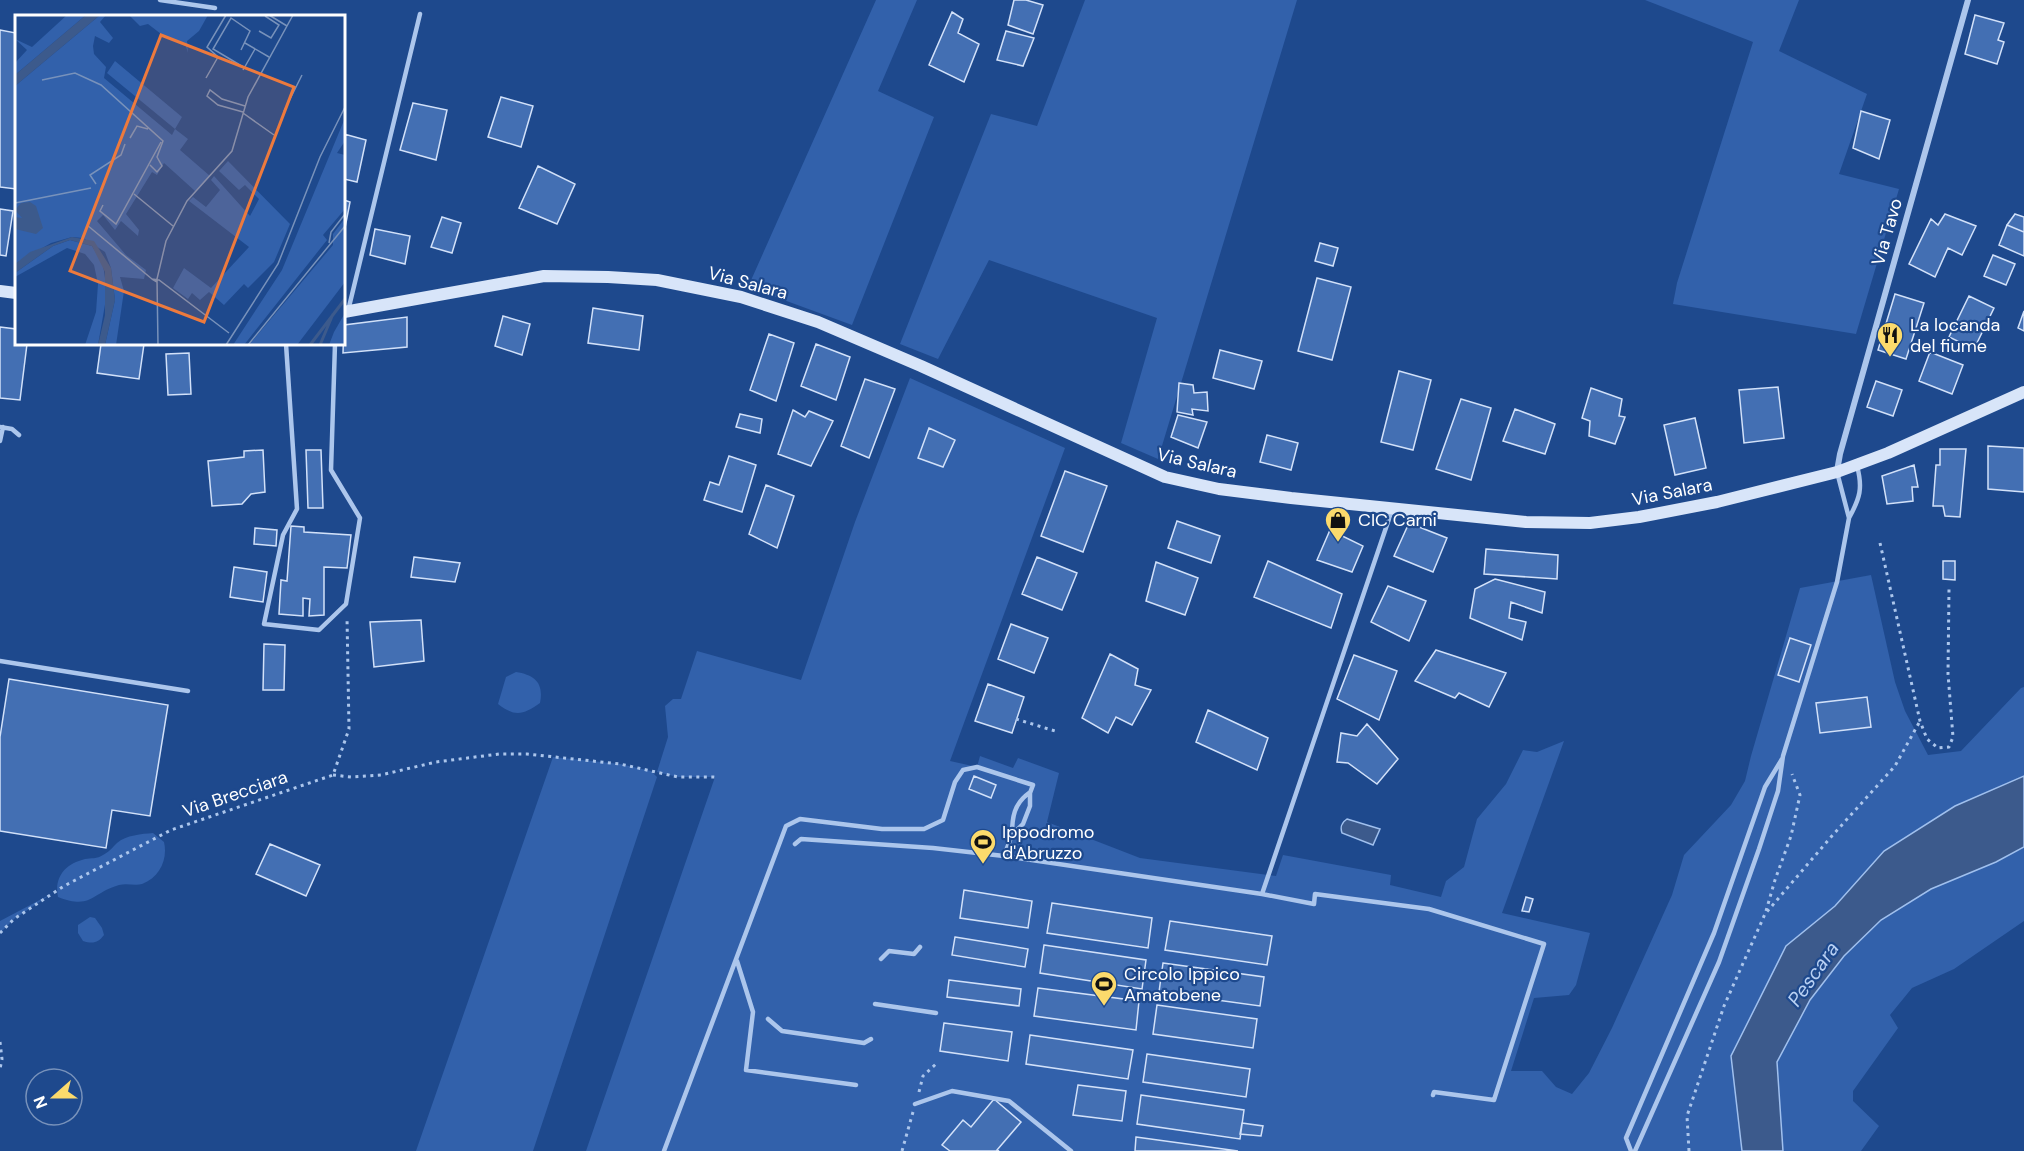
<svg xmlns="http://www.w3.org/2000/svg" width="2024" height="1151" viewBox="0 0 2024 1151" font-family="'DM Sans',sans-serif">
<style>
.green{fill:#3261ab}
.water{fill:#3c5a8c;stroke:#a0c0ee;stroke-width:1.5}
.building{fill:#436fb3;stroke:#d2e1f9;stroke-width:1.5}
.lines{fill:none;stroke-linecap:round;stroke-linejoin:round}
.path{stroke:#acc6ec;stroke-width:3;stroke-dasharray:3 4.5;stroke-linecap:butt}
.lane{stroke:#acc6ec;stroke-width:4.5}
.street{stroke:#acc6ec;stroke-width:6}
.secondary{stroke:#d8e5f9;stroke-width:12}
.labels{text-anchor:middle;stroke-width:4.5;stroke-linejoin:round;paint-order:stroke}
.street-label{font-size:18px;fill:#fff;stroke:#1e498d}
.poi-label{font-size:18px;fill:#fff;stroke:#1e498d;text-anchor:start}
.water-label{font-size:20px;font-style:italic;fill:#b8d0f3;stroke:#1e498d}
.inset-river{fill:none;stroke:#3c5a8c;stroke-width:3}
.inset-road{fill:none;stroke:#7892bb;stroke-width:1.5}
.view{fill:#ed7a3d;fill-opacity:0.15;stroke:#ed7a3d;stroke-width:3}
.inset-edge{fill:none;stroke:#fff;stroke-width:3}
</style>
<rect width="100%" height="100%" fill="#1e498d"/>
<!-- green -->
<path class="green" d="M876 0H917L878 91 934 117 852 325 748 287Z
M1085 0H1297L1158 459 1121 443 1157 318 989 260 938 359 900 344 991 114 1037 126Z
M1645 0H1799L1779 51 1867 94 1839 174 1899 189 1856 334 1673 304 1677 283 1753 42Z
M910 378 1065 448 950 761 977 767 980 756 1013 768 1018 758 1059 773 1047 822 1140 858 1276 876 1283 855 1391 875 1390 885 1441 897 1446 881 1464 867 1477 819 1506 784 1523 750 1537 752 1564 741 1502 913 1590 933 1576 985 1569 995 1534 998 1511 1071H1542L1556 1087 1572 1094 1589 1073 1612 1028 1672 895 1684 855 1731 805 1745 781 1751 756 1800 588 1871 575 1895 682 1905 711 1928 755 1961 751 2021 688 2024 687V776L1955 806 1884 851 1835 906 1786 946 1731 1056 1742 1151H586L715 777H678L657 772 668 737 665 706 673 699H681L697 651 801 680 855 522Z
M516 672C535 675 544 683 540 703 523 715 515 717 498 704L506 677Z
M553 757 620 764 651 771 657 777 533 1151H416Z
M153 833 164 842C168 859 160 877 142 884 135 886 127 883 119 885 91 893 92 910 58 897 54 877 65 864 85 859 91 858 97 859 103 855 109 852 112 848 117 843 126 835 142 834 153 833Z
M2024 847V921L1954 969 1912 988 1890 1015 1898 1028 1853 1091V1101L1879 1126 1861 1151H1783L1777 1062 1810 1000 1844 956 1881 920 1931 889 1996 862Z
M53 893 14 919 0 933V921Z
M90 917 95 918 102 928 104 935C98 943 93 944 83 941L78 933V925Z"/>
<!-- water -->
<path class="water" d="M2024 776V847L1996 862 1931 889 1881 920 1844 956 1810 1000 1777 1062 1783 1151H1742L1731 1056 1786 946 1835 906 1884 851 1955 806Z
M1347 819 1380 829 1373 845 1342 833C1340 827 1341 823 1347 819Z"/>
<!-- building -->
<path class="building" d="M1014 0H1026L1043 5 1033 34 1008 25Z
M952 12 963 19 958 33 979 44 964 82 929 65Z
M1975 15 2004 23 1998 40 2004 42 1997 64 1965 54Z
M0 30 16 33V189L0 187Z
M1006 31 1034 38 1023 66 997 60Z
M501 97 533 106 521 147 488 137Z
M413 103 447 110 436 160 400 150Z
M1861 111 1890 120 1879 159 1853 148Z
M344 134 366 140 357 182 344 179Z
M538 166 575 184 557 224 519 208Z
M344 200 350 202 344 233Z
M0 209 13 211 6 256 0 255Z
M1945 214 1976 226 1962 255 1948 248 1935 277 1909 264 1931 219 1938 225Z
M2015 214 2024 217V232L2007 225Z
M442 217 461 223 452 253 431 247Z
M2007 225 2024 232V256L1999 245Z
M375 229 410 236 405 264 370 255Z
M1320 243 1338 248 1333 266 1315 261Z
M1993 255 2015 264 2006 285 1984 276Z
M1317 278 1351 287 1332 360 1298 351Z
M1895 294 1924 303 1906 359 1878 350Z
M1969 296 1994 308 1974 349 1949 337Z
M593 308 643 316 639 350 588 343Z
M2024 311V331L2018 328Z
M503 316 530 324 522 355 495 346Z
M407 317V347L343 353 344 325Z
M0 327 16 329V344H27L20 400 0 398Z
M769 334 794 343 776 401 750 390Z
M101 344H144L139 379 97 373Z
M816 344 850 357 836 400 801 386Z
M1220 350 1262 361 1254 389 1213 378Z
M1930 352 1963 365 1952 394 1919 381Z
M189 353 191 394 168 395 166 354Z
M1399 371 1431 380 1413 450 1381 442Z
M865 379 895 389 869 458 841 446Z
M1876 381 1902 390 1893 416 1867 407Z
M1179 383 1193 385 1194 393 1207 392 1208 411 1192 409 1193 415 1177 412Z
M1778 387 1784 438 1744 443 1739 390Z
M1591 388 1622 399 1619 416 1625 417 1615 444 1589 436 1590 421 1582 418Z
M1461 399 1491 408 1471 480 1436 469Z
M1515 409 1555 424 1545 454 1503 441Z
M793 410 805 417 809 411 833 421 811 466 778 454Z
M740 414 762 419 760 433 736 427Z
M1178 415 1207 422 1198 448 1171 437Z
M1695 418 1706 468 1675 475 1664 425Z
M929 428 955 440 943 467 918 458Z
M1267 435 1298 443 1291 470 1260 462Z
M1988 446 2024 448V492L1988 489Z
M1940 449H1966L1960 517 1945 516 1943 506H1933L1936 465H1940Z
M263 450 265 492 251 494 242 504 212 506 208 461 244 457V451Z
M306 450H321L323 508H308Z
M729 456 756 465 742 512 704 500 710 482 719 485Z
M1914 465 1918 487H1912L1913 501 1887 504 1882 476Z
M1065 471 1107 486 1083 552 1041 536Z
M766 485 794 496 777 548 749 534Z
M1177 521 1220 536 1211 563 1168 548Z
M1409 523 1447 538 1433 572 1394 556Z
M291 526 304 527V532L351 535 347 568 324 567V615L309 616 310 599 303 598V616L279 614 281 580 287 581Z
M255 528 277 530 276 546 254 544Z
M1330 530 1363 546 1352 572 1317 560Z
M1486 549 1558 555 1557 579 1484 574Z
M414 557 460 563 455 582 411 577Z
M1037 557 1077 573 1062 610 1022 594Z
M1268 561 1342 594 1331 628 1254 597Z
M1943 561H1955V580L1943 579Z
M1156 562 1198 578 1185 615 1146 601Z
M234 567 267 572 263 602 230 597Z
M1495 579 1545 592 1542 613 1511 602 1509 618 1526 622 1522 640 1470 618 1475 589Z
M1388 586 1426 601 1409 641 1371 622Z
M421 620 424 661 374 667 370 622Z
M1011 624 1048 638 1034 673 998 659Z
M1790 638 1811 645 1799 682 1778 675Z
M264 644 285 645 284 690H263Z
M1436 650 1506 673 1489 707 1459 693 1455 698 1415 681Z
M1110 654 1138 669 1135 685 1151 690 1132 725 1116 717 1108 733 1082 718Z
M1354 655 1397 671 1379 720 1337 699Z
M9 679 168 705 150 816 112 810 106 848 0 831V737Z
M988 684 1024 697 1012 733 975 721Z
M1867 697 1871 727 1820 733 1816 703Z
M1208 710 1268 738 1257 770 1196 742Z
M1367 724 1398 759 1377 784 1348 763 1337 762 1341 733 1357 736Z
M974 776 996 785 991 798 969 789Z
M270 844 320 865 306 896 256 874Z
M964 890 1032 901 1028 928 960 918Z
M1526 897 1533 899 1529 912 1522 911Z
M1052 903 1152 918 1148 948 1047 933Z
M1170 921 1272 936 1267 965 1165 950Z
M955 937 1028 949 1025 967 952 955Z
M1044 945 1146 960 1142 989 1040 973Z
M1163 963 1264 977 1260 1006 1159 992Z
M949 980 1021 989 1019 1006 947 997Z
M1038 988 1139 1001 1136 1030 1034 1016Z
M1157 1005 1257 1019 1253 1048 1153 1034Z
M944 1023 1012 1032 1008 1061 940 1051Z
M1030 1035 1133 1050 1128 1079 1026 1064Z
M1147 1054 1250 1069 1246 1097 1143 1082Z
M1078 1085 1126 1091 1122 1121 1073 1115Z
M1141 1095 1244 1110 1240 1139 1137 1124Z
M994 1099 1021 1122 997 1150 999 1151H950L942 1145 963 1120 971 1127Z
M1242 1123 1263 1126 1261 1136 1240 1134Z
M1136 1137 1238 1151H1135Z"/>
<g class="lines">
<!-- path -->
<path class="path" d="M1880 543 1920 721 1927 739 1938 748 1949 747 1953 737 1948 674 1949 589
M1016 719 1055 731
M333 775 351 777 381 775 436 762 499 754H527L620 764 678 777H715
M1766 911 1775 880 1791 836 1800 795 1792 774
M0 933 14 919 64 886 171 830 333 775 349 729 347 617
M0 1042 2 1059 0 1069
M919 1092 923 1076 937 1063
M902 1151 913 1112
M1689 1151 1687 1116 1724 1006 1765 914 1831 837 1895 766 1920 721"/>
<!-- lane -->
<path class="lane" d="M160 0 215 8
M348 311 420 14
M286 344 297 509 283 535 264 624 319 630 346 604 360 518 331 470 335 344
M0 427 12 429 19 435
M0 441 3 427
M1837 472 1849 518C1860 498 1863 488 1857 466
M0 661 188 691
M1012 835C1012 817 1014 804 1029 793
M795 844 801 839 933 848 1004 856 1262 894 1314 904 1315 894 1429 909 1544 944 1494 1100 1434 1092 1433 1095
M1262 894 1392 510
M881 959 889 951 914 954 920 947
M737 961 753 1012 746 1070 856 1085
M875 1004 936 1013
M768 1019 782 1031 864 1043 871 1039
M915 1104 952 1091 1009 1101 1071 1151
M664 1151 786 826 800 819 882 829H924L943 820 955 782 963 770 977 767 1033 785 1030 793V806L1023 824 1012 835 1004 856
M1631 1151 1626 1138 1714 933 1765 787 1782 759
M1635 1151 1719 962 1759 849 1778 791 1783 756 1837 582 1849 518"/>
<!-- street -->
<path class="street" d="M1837 471 1840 454 1968 0"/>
<!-- secondary -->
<path class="secondary" d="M0 291 16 293
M344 312 544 276 608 277 657 280 741 297 818 322 921 366 1165 477 1219 489 1291 498 1526 522 1590 523 1639 517 1717 502 1837 472 1888 453 2024 392"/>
</g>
<!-- icons -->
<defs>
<g id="restaurant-pin" transform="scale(1.35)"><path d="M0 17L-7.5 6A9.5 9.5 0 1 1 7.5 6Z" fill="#fbda6c" stroke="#1e498d"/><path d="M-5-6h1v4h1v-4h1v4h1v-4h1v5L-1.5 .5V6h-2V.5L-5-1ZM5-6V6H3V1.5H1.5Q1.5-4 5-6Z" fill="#111"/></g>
<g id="shop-pin" transform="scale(1.35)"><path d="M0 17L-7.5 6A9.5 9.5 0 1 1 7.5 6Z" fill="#fbda6c" stroke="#1e498d"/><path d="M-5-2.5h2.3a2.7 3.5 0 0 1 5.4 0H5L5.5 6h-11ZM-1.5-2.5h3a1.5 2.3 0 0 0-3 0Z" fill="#111"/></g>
<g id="stadium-pin" transform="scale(1.35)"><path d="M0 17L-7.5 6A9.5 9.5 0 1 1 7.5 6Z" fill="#fbda6c" stroke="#1e498d"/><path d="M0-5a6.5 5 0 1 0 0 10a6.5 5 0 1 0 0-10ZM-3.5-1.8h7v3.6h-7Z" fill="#111"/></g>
</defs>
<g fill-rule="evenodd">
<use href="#restaurant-pin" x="1890" y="335"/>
<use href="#shop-pin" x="1338" y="520"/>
<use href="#stadium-pin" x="983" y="842"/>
<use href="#stadium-pin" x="1104" y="984"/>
</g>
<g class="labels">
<!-- street labels -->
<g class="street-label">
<text transform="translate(1887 232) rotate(-74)" y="6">Via Tavo</text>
<text transform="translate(748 283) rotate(15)" y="6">Via Salara</text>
<text transform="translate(1197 463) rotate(13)" y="6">Via Salara</text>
<text transform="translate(1672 492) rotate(-11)" y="6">Via Salara</text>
<text transform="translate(235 794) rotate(-19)" y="6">Via Brecciara</text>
</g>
<!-- poi labels -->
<g class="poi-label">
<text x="1910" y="331">La locanda<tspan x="1910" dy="21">del fiume</tspan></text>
<text x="1358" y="526">CIC Carni</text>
<text x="1002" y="838">Ippodromo<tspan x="1002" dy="21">d'Abruzzo</tspan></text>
<text x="1124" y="980">Circolo Ippico<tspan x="1124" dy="21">Amatobene</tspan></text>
</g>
<!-- water labels -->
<g class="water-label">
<text transform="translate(1813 974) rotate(-55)" y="7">Pescara</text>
</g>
</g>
<!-- overview -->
<g transform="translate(15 15)">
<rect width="330" height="330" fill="#1e498d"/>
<path d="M52 0H71L0 60V48L12 35 0 24 17 32ZM85 0H91L85 7 98 23 94 28 80 21 78 31 79 39 91 52 89 63 157 120 160 114 92 58 100 46 167 102 160 114 173 124 165 135 195 161 180 176 149 148 142 160 137 157 111 199 124 215 123 221 106 206 100 215 88 200 82 206 111 240 131 255 129 264 105 262 109 276 101 330H90L100 285 96 253 90 237 68 223 57 222 36 228 0 249V71ZM114 0H193L184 16 172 26 173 38 170 28 150 22 133 9 125 11ZM330 103V126L322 138 330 140V194L308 220 312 225 229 330H218L267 255ZM213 146 275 209 259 247 233 273 229 269 209 290 194 277 185 285 177 278 173 284 158 273 169 253 196 273 234 232 174 186 178 182 191 192 205 175 196 165 199 161 235 201 244 184 230 170 224 175 204 156ZM330 203V267L282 330H234L318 230V219ZM55 225 77 231 88 249 92 278 83 330H70L81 297 83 269 79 250 70 239 52 233 0 262V258L38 231ZM330 298V330H314L319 317Z" fill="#3261ab"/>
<path d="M71 0H85L0 71V60ZM15 187 21 191 28 213 21 219 0 214V202L7 203 0 195 6 188ZM57 222 79 226 96 253 100 285 90 330H83L90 300V257L77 231 55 225 38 231 0 258V249L15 237Z" fill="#3c5a8c"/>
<path class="inset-river" d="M295 330 330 284M305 330 318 299"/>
<path class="inset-road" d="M254 0 272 11M244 16 256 23 264 10 250 1M230 28 254 42M226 35 235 16 216 3 198 34 230 53M228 55 240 34M191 63 203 42 192 32 211 0M27 65 60 58 86 70 148 126 142 142 147 151 142 157 135 150M269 96 287 60M228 97 203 90 192 81 195 75 207 84 230 91M228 98 259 120M115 123 122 111 133 114M81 169 75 160 106 140 110 129M119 179 158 211M0 188 76 173M88 190 85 196 101 209 146 127M72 210 137 264M314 228 316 217 330 199M142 267 137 264 144 265 214 318M143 330 142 264 151 226 172 186 217 136 233 82 278 0M211 330 263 249 305 142 330 92M233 330 330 211"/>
<path class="view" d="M146 20 279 72 189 307 55 256Z"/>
<rect width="330" height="330" class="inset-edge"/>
</g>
<!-- north arrow -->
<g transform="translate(54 1097) rotate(249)"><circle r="28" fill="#1e498d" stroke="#7892bb" stroke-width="1.5"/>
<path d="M0-4.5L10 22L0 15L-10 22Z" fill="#fbda6c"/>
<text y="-9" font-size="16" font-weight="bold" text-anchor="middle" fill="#ffffff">N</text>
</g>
</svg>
